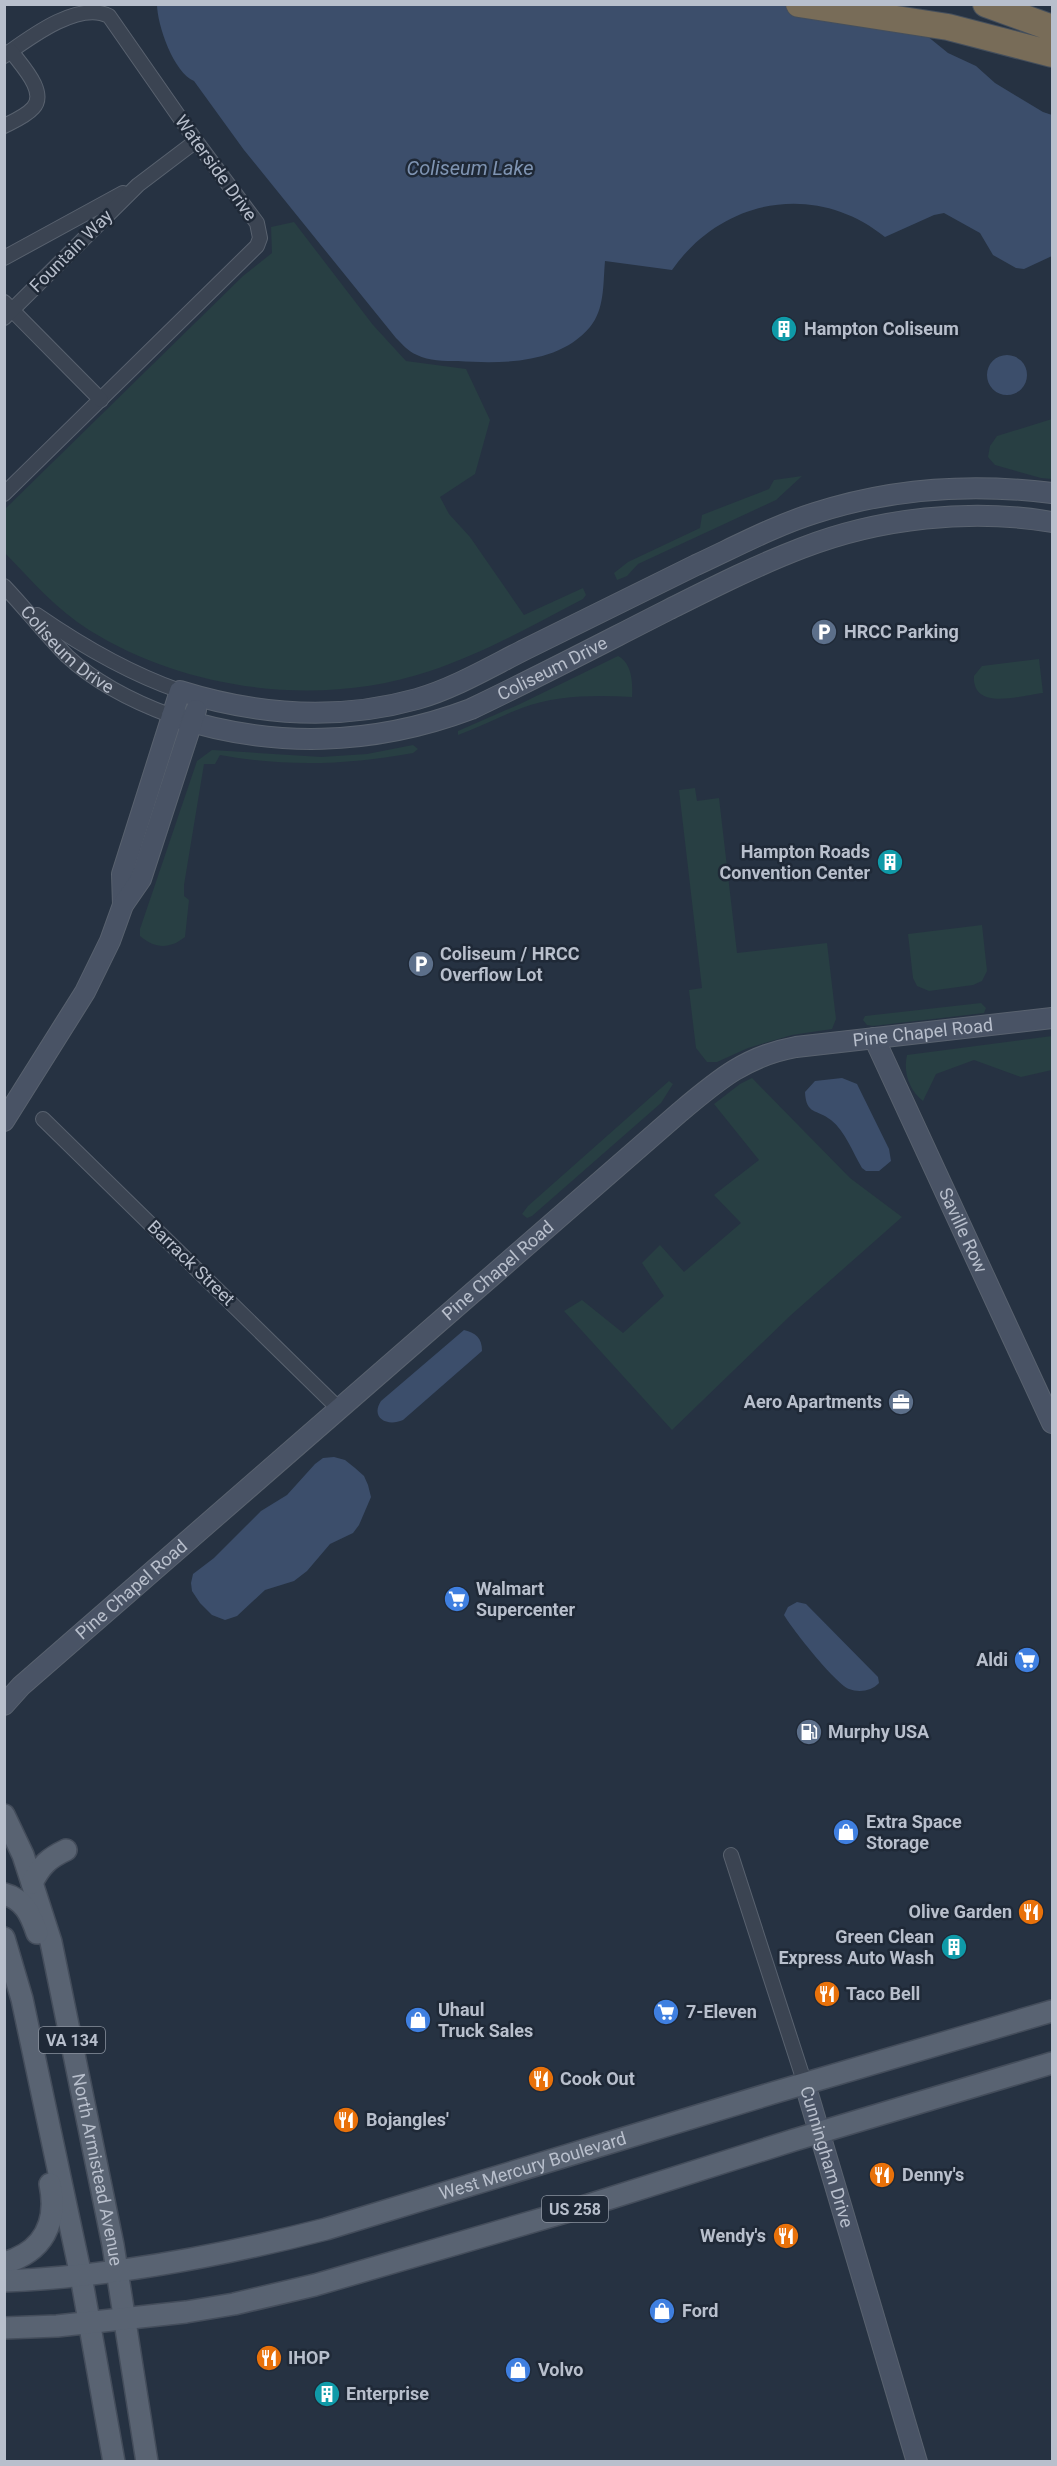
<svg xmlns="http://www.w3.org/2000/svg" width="1057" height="2466" viewBox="0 0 1057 2466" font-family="Roboto,sans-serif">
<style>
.green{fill:#283f43}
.water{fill:#3c4e6b}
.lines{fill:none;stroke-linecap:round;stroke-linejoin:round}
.street-casing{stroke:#59626f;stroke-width:16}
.secondary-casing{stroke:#59626f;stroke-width:22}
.primary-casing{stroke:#444d5b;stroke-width:24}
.highway-casing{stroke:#454f5c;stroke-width:28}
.street{stroke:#3b4452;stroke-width:14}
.secondary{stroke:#495365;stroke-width:20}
.primary{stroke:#596372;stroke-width:21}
.highway{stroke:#786c58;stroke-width:26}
.labels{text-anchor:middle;stroke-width:5;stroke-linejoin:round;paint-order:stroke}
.shield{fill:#1f2937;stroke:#8a929f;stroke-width:1.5}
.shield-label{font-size:16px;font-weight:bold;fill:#b8bfcc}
.street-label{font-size:18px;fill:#b8bfcc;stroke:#1f2937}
.poi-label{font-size:18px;font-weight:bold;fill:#b8bfcc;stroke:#1f2937;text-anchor:start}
.water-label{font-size:20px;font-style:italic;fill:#7f94b2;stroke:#1f2937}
</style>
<rect width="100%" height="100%" fill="#263242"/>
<!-- green -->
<path class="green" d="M294 222 373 325 406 361 466 369 490 420 475 474 440 497 449 514 470 537 524 615 583 588 586 595 583 599C533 625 484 653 430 671 320 708 187 691 89 630 57 610 31 580 5 553V509L243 276 272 253 271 227Z
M1052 419V479L1041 478 995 465 988 457 990 446 997 436Z
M802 476 776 500 638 564 627 576 617 580 614 573 628 562 700 528 702 515 769 489 774 480Z
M618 656C632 663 633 683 632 697 596 695 556 695 522 708 500 716 480 727 458 735V731L520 704Z
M1039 659 1043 693C1022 695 972 712 974 676L982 666Z
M413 745 418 749 413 753C348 765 285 767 220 755L215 764H204L184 885V896L189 900 185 937C170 949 155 949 140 936V929L197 761 212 750 321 757 367 754Z
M695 788 697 801 719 798 737 953 827 943 836 1019 832 1029 792 1035 748 1048 717 1062H707L696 1048 689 990 702 988 679 790Z
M982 925 987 971 982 981 973 985 929 991 917 986 913 978 908 934Z
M981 1003 986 1008 984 1013 873 1026 867 1025 863 1020 865 1016Z
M1052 1036V1070L1021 1077 974 1060 936 1074 923 1101C909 1090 903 1072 907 1055Z
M752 1078 850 1178 902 1217 791 1315 672 1430 564 1311 582 1300 623 1333 664 1296 642 1263 660 1245 684 1272 741 1223 714 1195 759 1160 714 1104 740 1084Z
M669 1081 673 1084 661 1103 532 1216 527 1218 522 1214 528 1206Z"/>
<!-- water -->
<path class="water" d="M157 4 869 5 916 27 948 53 976 66 995 83 1043 112 1052 115V256L1024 269 1016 268 993 255 980 233 944 213 934 215 885 237C816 181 722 198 672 270L605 261C603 283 605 309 590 327 559 364 502 364 458 361 444 361 429 361 417 355 408 351 403 345 396 338L244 150 194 81C174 73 157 25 157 4Z
M987 375a20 20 0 1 1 40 0a20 20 0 1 1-40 0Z
M842 1078 857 1084 889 1149 891 1161 879 1171H866L862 1168C853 1153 845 1131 831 1120 817 1109 806 1115 805 1092L815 1081Z
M464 1330C476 1333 482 1338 482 1351L403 1420C387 1427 370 1418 381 1401Z
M334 1457 345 1460 355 1468 364 1476 368 1485 371 1497 359 1525 353 1533 330 1544 307 1571 294 1581 265 1590 237 1616 225 1620 212 1615 200 1603 192 1591 191 1583 193 1574 214 1558 261 1511 287 1495 315 1464 323 1458Z
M797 1602 806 1604 878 1677 879 1683C872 1691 859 1693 849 1689 834 1682 793 1630 784 1615L788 1607Z"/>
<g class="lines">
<!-- street casing -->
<g class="street-casing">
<g id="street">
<path d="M4 56C29 38 79 0 109 16L196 141 257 223 260 238 257 246 4 494"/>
<path d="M4 126C14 121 26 116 33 108 48 92 21 65 11 51"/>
<path d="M4 258 123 193"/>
<path d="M4 302 101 400"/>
<path d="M4 318 138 185 196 141"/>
<path id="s1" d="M4 586C26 609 45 634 67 656 97 684 134 702 172 716"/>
<path d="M37 615C82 646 128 673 180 691"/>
<path d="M43 1119 338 1408"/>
<path d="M731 1855 805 2084"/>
</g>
</g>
<!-- secondary casing -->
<g class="secondary-casing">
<g id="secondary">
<path id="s2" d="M172 716C271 749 373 746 471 709 536 678 601 644 666 611 710 589 755 566 802 548 879 518 971 508 1052 522"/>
<path d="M123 905 122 874 180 691C257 715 338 721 417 699 455 688 490 667 526 649 583 621 640 593 696 565 735 547 774 526 815 513 892 488 972 483 1052 493"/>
<path id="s3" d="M874 1038 1052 1423"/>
<path d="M4 1121 85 992 110 941 123 905 141 879 196 710"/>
<path id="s4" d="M4 1705 21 1686 680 1112C718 1080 746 1056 796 1047L1052 1018"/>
<path id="s5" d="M805 2084 917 2462"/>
</g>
</g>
<!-- primary casing -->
<g class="primary-casing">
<g id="primary">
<path id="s6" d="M4 1815 23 1855 51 1942 113 2245 147 2462"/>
<path d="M32 1883C41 1865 49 1858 66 1850"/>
<path d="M4 1894C24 1899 31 1915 37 1933"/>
<path d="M4 1938 22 1999 81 2276 114 2462"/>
<path d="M4 2263C43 2252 58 2223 50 2184"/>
<path id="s7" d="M4 2281C113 2277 221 2256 326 2229L776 2092 1052 2011"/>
<path d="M4 2328 57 2326 186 2312 234 2304 315 2285 576 2209 794 2140 1052 2063"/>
</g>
</g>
<!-- highway casing -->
<g class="highway-casing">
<path id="highway" d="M799 4 948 27 1052 54
M986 4 1052 28"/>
</g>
<!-- street -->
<use href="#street" class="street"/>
<!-- secondary -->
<use href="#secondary" class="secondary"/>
<!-- primary -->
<use href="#primary" class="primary"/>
<!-- highway -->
<use href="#highway" class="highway"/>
</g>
<!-- icons -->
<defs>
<g id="building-disc" transform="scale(1.35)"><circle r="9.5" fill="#0f9aa8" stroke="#1f2937"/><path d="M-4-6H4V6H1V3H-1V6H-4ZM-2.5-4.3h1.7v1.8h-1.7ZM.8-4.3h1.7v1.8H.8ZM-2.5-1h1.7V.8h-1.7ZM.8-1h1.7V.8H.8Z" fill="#fff"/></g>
<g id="parking-disc" transform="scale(1.35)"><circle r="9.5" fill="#5c6f8a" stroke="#1f2937"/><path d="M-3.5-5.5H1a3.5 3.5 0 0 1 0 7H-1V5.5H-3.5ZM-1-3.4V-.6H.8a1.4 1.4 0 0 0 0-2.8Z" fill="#fff"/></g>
<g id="office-disc" transform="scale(1.35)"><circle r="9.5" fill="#5c6f8a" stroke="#1f2937"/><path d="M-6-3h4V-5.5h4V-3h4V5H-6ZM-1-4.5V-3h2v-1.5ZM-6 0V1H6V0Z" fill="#fff"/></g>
<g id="supermarket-disc" transform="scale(1.35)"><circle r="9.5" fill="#3f7fe0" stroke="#1f2937"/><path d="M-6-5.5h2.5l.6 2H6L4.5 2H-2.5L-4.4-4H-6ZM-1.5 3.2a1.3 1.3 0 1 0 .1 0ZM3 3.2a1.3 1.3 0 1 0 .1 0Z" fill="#fff"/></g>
<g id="fuel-disc" transform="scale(1.35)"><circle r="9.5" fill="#5c6f8a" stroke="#1f2937"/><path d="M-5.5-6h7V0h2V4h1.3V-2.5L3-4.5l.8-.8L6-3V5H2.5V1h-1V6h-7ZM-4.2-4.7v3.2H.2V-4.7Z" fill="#fff"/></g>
<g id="shop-disc" transform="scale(1.35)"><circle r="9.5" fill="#3f7fe0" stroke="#1f2937"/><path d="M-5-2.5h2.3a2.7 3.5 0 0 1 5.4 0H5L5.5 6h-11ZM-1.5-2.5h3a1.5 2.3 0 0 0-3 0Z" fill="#fff"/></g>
<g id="restaurant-disc" transform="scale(1.35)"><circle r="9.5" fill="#e8710a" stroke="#1f2937"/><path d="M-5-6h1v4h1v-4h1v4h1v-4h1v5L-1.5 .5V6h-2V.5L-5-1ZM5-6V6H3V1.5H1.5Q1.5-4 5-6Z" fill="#fff"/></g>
</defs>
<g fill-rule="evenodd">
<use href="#building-disc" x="784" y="329"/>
<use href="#parking-disc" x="824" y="632"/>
<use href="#building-disc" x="890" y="862"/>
<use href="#parking-disc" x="421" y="964"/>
<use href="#office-disc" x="901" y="1402"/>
<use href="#supermarket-disc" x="457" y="1599"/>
<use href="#supermarket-disc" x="1027" y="1660"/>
<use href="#fuel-disc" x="809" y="1732"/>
<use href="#shop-disc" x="846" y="1832"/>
<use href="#restaurant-disc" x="1031" y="1912"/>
<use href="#building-disc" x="954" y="1947"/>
<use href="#restaurant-disc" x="827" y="1994"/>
<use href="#supermarket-disc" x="666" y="2012"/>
<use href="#shop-disc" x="418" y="2020"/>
<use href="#restaurant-disc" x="541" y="2079"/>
<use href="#restaurant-disc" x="346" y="2120"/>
<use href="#restaurant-disc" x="882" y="2175"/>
<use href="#restaurant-disc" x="786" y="2236"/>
<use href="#shop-disc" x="662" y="2311"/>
<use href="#restaurant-disc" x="269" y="2358"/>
<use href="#shop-disc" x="518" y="2370"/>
<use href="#building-disc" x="327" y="2394"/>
</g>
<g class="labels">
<!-- shield labels -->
<g class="shield">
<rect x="39" y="2027" width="66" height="26" rx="4.5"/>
<rect x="542" y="2196" width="66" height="26" rx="4.5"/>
</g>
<g class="shield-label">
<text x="72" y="2046">VA 134</text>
<text x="575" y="2215">US 258</text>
</g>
<!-- street labels -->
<g class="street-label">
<text transform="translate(216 168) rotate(54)" y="6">Waterside Drive</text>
<text transform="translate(71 251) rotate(-45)" y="6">Fountain Way</text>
<text dy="6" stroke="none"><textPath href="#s1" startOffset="90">Coliseum Drive</textPath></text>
<text dy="6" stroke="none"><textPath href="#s2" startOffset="396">Coliseum Drive</textPath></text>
<text dy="6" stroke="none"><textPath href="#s4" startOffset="1162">Pine Chapel Road</textPath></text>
<text dy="6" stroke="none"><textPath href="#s3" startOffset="212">Saville Row</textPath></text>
<text transform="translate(191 1263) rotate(44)" y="6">Barrack Street</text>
<text dy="6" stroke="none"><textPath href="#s4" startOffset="658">Pine Chapel Road</textPath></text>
<text dy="6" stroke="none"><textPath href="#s4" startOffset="172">Pine Chapel Road</textPath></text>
<text dy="6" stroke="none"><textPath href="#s5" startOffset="76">Cunningham Drive</textPath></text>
<text dy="6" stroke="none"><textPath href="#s7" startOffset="543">West Mercury Boulevard</textPath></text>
<text dy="6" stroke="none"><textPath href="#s6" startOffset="368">North Armistead Avenue</textPath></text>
</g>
<!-- poi labels -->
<g class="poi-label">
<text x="804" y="335">Hampton Coliseum</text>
<text x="844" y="638">HRCC Parking</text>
<text x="870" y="858" text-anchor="end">Hampton Roads<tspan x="870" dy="21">Convention Center</tspan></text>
<text x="440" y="960">Coliseum / HRCC<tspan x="440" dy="21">Overflow Lot</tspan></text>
<text x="882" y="1408" text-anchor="end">Aero Apartments</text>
<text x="476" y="1595">Walmart<tspan x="476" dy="21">Supercenter</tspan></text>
<text x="1008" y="1666" text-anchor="end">Aldi</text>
<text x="828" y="1738">Murphy USA</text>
<text x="866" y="1828">Extra Space<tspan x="866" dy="21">Storage</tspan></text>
<text x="1012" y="1918" text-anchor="end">Olive Garden</text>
<text x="934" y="1943" text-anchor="end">Green Clean<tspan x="934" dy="21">Express Auto Wash</tspan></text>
<text x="846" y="2000">Taco Bell</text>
<text x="438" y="2016">Uhaul<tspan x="438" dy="21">Truck Sales</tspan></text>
<text x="686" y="2018">7-Eleven</text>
<text x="560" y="2085">Cook Out</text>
<text x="366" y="2126">Bojangles'</text>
<text x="902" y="2181">Denny's</text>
<text x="766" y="2242" text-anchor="end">Wendy's</text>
<text x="682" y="2317">Ford</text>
<text x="288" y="2364">IHOP</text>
<text x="538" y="2376">Volvo</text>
<text x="346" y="2400">Enterprise</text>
</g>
<!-- water labels -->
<g class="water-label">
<text x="470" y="175">Coliseum Lake</text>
</g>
</g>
<!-- border -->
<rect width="1057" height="2466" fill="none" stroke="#b8bfcc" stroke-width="12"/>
</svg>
